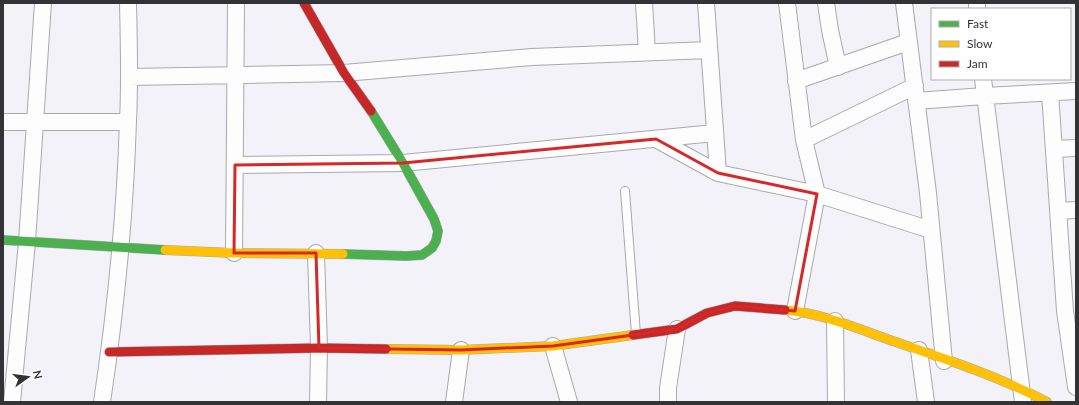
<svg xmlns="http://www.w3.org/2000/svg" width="1079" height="405" viewBox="0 0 1079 405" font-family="Lato,sans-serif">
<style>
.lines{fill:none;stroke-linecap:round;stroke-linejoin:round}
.lane-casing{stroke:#a9a8ad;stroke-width:10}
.street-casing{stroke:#a9a8ad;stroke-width:18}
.fast-casing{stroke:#a9a8ad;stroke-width:10}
.slow-casing{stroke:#a9a8ad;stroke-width:10}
.jam-casing{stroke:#a9a8ad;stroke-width:10}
.lane{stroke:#fdfdfe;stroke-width:8}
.street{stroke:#fdfdfe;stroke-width:16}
.fast{stroke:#4caf50;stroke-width:9}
.slow{stroke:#ffc107;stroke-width:9}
.jam{stroke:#c62828;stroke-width:9}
.marked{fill:none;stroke:#d62828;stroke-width:3;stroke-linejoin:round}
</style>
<rect width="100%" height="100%" fill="#f3f2f9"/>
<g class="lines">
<!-- lane casing -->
<g class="lane-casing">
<path id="lane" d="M625 191 636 334"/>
</g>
<!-- street casing -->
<g class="street-casing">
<path id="street" d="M644 3 647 52
M706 3 718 173
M787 3 804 140 817 194 795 311
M826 3 830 30 838 67
M904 3 928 193 944 361
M977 3V9
M129 77 344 73 532 57 709 50
M983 79 1023 402
M796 81 908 42
M1050 93 1065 311 1076 387
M916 101 984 96 1076 91
M3 122H128
M656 139 718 173 817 194 931 230
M804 140 915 86
M1054 149 1076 148
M235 165 403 163 715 133
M1058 211 1076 210
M234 253 236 3
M316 253 319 348 318 402
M835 321 836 402
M553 346 569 402
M919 350 926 402
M12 402 27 242 43 3
M102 402C116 309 125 215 128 121 130 82 129 42 128 3
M454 402 461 350
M668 402V388L677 329"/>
</g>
<!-- fast casing -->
<g class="fast-casing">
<path id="fast" d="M3 240 165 250
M343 254 406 256 422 255 432 248 436 241 438 231 434 219 403 163 371 111"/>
</g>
<!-- slow casing -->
<g class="slow-casing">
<path id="slow" d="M165 250 234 253 343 254
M785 310C821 313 856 328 890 340 943 358 998 376 1047 402
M386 349 461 350 553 346 633 335"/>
</g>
<!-- jam casing -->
<g class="jam-casing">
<path id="jam" d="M304 3 344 73 371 111
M633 335 677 329 707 313 735 306 785 310
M109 352 319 348 386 349"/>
</g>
<!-- lane -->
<use href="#lane" class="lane"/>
<!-- street -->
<use href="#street" class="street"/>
<!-- fast -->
<use href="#fast" class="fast"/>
<!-- slow -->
<use href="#slow" class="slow"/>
<!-- jam -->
<use href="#jam" class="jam"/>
</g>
<!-- marked area -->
<path class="marked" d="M656 139 718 173 817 194 795 311 735 306 707 313 677 329 553 346 461 350 319 348 316 253H234L235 165 403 163Z"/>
<!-- border -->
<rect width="1079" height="405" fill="none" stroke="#333237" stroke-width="8"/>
<!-- legend -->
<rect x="931" y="8" width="140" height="72" fill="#fefefe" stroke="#adacae"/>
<rect x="939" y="21" width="20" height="6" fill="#4caf50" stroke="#adacae"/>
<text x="967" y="28" font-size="12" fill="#333237">Fast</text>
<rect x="939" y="41" width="20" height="6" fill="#ffc107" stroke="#adacae"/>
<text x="967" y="48" font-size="12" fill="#333237">Slow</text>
<rect x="939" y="61" width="20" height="6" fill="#c62828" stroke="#adacae"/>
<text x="967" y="68" font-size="12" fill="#333237">Jam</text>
<!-- north arrow -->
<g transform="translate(28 377) rotate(76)" stroke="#fefefe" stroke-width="3" paint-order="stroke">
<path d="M0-3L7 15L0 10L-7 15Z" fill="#333237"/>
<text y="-6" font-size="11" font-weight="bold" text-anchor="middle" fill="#333237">N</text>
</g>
</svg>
